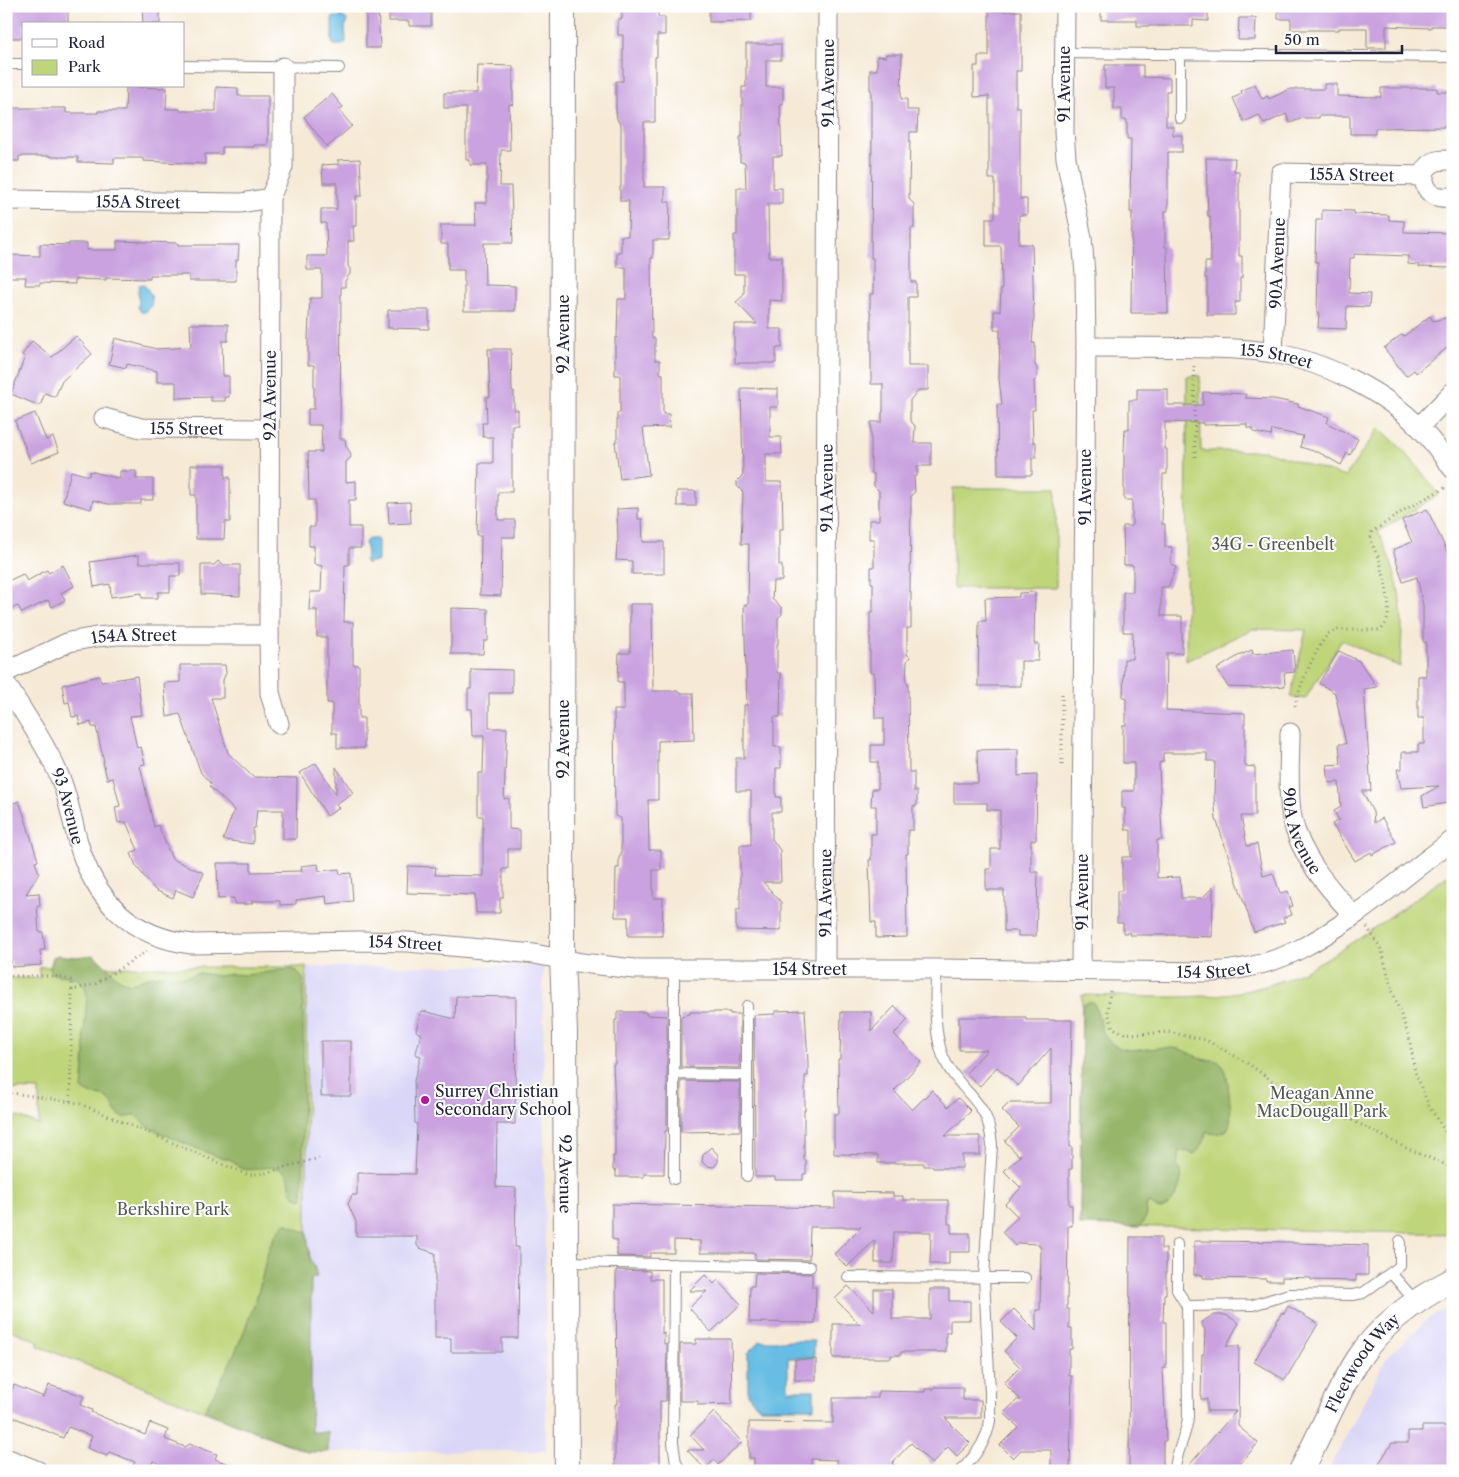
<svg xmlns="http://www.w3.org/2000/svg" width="1459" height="1477" viewBox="0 0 1459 1477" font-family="'Libre Caslon Text',serif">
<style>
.built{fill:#dad6f7}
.green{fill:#bfd57a;stroke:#707c5a}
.forest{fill:#97b66a;stroke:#5c6c52}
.water{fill:#68bde4;stroke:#457090}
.building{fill:#c9a2df}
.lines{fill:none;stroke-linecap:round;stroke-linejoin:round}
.service-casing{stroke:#8c8688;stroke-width:12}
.minor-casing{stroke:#8c8688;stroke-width:21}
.tertiary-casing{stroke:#8c8688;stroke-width:26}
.path{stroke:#8c8688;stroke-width:3;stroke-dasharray:1 4;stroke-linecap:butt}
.service{stroke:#fff;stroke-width:10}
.minor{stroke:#fff;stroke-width:19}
.tertiary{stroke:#fff;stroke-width:24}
.poi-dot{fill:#b5179e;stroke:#fff;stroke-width:2}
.labels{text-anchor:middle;stroke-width:4;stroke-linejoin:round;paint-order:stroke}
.street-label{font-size:16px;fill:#22223b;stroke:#fff}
.park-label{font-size:16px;fill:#51584e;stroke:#fff}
.poi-label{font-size:16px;fill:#22223b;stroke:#fff;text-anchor:start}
</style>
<rect width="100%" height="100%" fill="#fff"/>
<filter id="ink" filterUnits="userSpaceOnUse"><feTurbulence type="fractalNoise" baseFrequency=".02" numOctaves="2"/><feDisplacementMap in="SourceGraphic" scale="10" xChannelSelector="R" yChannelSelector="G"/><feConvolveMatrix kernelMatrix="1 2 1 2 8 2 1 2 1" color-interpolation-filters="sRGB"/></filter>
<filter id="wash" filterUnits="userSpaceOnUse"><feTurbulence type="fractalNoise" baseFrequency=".0096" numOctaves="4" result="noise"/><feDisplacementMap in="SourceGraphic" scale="20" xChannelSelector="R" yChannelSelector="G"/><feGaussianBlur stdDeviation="1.12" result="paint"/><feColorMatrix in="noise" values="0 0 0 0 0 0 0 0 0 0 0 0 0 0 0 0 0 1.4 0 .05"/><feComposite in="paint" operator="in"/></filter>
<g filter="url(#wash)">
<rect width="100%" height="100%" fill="#f6ead6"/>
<!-- built -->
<path class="built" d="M543 966 546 1451 308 1452 306 967Z
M1453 1306V1471H1328L1387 1357 1430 1317Z"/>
<!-- green -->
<path class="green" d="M1187 376H1200L1201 451H1266L1345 477 1379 428C1403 448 1421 469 1438 495L1378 532C1390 556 1399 581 1401 609 1403 628 1401 648 1400 667L1342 640 1305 699 1290 697 1306 630 1252 629 1186 661Z
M953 488H1056V588H953Z
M1453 872V1234L1080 1225 1082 995C1141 996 1215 1003 1272 984 1311 971 1344 948 1378 925 1403 907 1428 890 1453 872Z
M39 967H306L308 1452 38 1346V1341L6 1328V1141L16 1116 39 1125V1090L6 1089V978H39Z"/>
<!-- forest -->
<path class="forest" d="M58 955 76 957 94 955 118 978 129 984 151 976 163 975H171L185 977 199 973 219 976 232 974 246 975 292 969 297 971 303 979V1199C282 1196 297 1176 280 1169 269 1164 255 1172 242 1169 237 1167 235 1163 231 1160 226 1157 220 1158 216 1156 194 1148 173 1138 152 1129L146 1125 136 1115C133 1115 131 1116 128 1117 113 1120 115 1100 105 1097 97 1094 90 1096 82 1089L85 1054 84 1034 87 996 85 987 79 980 73 977 58 975 51 973 50 968 53 957Z
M1089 1002H1093C1100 1014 1099 1031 1109 1041 1126 1058 1154 1045 1173 1048 1184 1049 1192 1055 1202 1059 1207 1061 1212 1059 1217 1061 1227 1066 1228 1083 1229 1093 1230 1105 1233 1119 1227 1130 1220 1134 1212 1135 1206 1131 1205 1141 1202 1148 1194 1154L1184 1151H1180L1177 1165C1178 1166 1181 1171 1181 1172 1183 1183 1173 1208 1160 1209 1156 1209 1154 1205 1150 1203L1147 1205 1145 1219 1140 1227 1080 1225 1082 1005Z
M286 1223 302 1231 307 1232 310 1259 314 1265 317 1277 311 1279V1432H328V1452H308L204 1411C221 1381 238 1350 249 1318 254 1306 258 1294 261 1282 266 1260 268 1239 286 1223Z"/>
<!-- water -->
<path class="water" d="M334 17H343L347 20V24L345 25 346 42 343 45H334L332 43V18Z
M143 284C150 291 158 304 145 312H141L138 307 139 301 138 291 139 285Z
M368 539H377L378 541V561L377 562H368L367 564 364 561 367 554 365 542Z
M760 1341H814V1358H788V1390H814V1408H760L748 1395V1353Z"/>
<g id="blocks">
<!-- building -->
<path class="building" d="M6 6H68V24H24V38H6Z
M142 6H160V24H143Z
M366 6H378L380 48H366Z
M389 6H431V26H409V21H389Z
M622 6H658V17H665V35H657V57H655V122H644V187H665V202H670L669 240H653V258H651L652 338H655V360H660V373L663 374V414H669L670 427 643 428 649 475 620 479 615 442 617 441V413H620V375H615V338H617L618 299H626V267H617V252H621V236H628L629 201H620V187H621V126L617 119 616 110V81H623V35H618V19H622Z
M709 6H751V21L709 22Z
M1101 6H1208V21L1193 20V26H1137V20H1101Z
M1278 6H1453V26H1431V28L1386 26V48H1367V28H1339V30H1291V19H1278Z
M989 11H1021V71H1016V107H1020V199H1027V215H1019V244H1032L1034 320 1032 343H1035V366L1037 368V378L1034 381 1035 410H1032L1033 442H1036V458H1032V475H998L997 405H1002L999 379 1000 330H994V311H1000L1001 289H1002L1001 246H986V218H995V179H989V96L974 97V66H978V56H989Z
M1239 18H1256L1255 40H1238Z
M746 44H781V60H766V87H783V104H780L782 156H773V188H782V204H768L769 257H782V301L769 300V329H782V348H776V363H735V351H734V324H757L736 302 744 295V274H734V235H737V188H746L745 162H740V137H742V87H746Z
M886 54H902L901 99H907V110H918L917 132H910L909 199 914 204V228H911V282H916V297H908V366H928V390H919L910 400V420L915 426 914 443H931V466H917V476H914L915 492 911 495 910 592H911V628H907V654L910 657 907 661 906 682H908L909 772H914V791H917V806H913V830H908V854H906L907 937 876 938V922H871L869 860H871V834H876V806H871L872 789H878V762H871V745H884V718H875L874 673H870V612H873V583H871V567H874V539H869V520H879V491L874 486V474H871V422H882V412H883V384H871V313H870V294H873V258H871L872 131H871V90H870V70H877V56L886 57Z
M477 65 513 66V105L509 104 510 150H501L500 186H511L513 243H484L485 285 515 286V311H464V270H448V244H441V225H476L475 203H487V165H470V160H466V108H444V93H476Z
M1105 65H1143V77L1170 78V91H1166V126H1173V135H1182V152H1168V211H1165V247H1167L1168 313H1131L1132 212H1130L1131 139H1127V120H1122V109H1114V88H1105Z
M1255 84 1262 99 1268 96 1269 99 1290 89H1324V84H1337V96L1381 97V88H1437V92H1453V125H1444V127L1375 128V134H1350V116H1319V118H1303L1290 123 1286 114 1264 124 1259 115 1244 122 1233 98 1242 94 1241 91Z
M126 87 167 88 166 109H180V111H216V87L238 88V96H268V145H254V147H222V154H205V164L143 161V158H114V163L78 162V157H51V156H19V161H6V108H66V113H98V111H125Z
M332 94 343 107 339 110 352 126 327 147 304 117Z
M1206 158H1235L1234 171H1239V256H1242V278H1240V302H1235V315H1207V278H1205V262H1211L1210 216H1208Z
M360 159 362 196H356V226H353L354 241H348V266L350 269V274L345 281V287H341L340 439H345L346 446 350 452 351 457 346 462V482L356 481V500H349V527H361V548H349V565H345L344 622H353V665H359V718H364V748H337V733H332V703H327V637H317V610H309L310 592H321L322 566 314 564V546H309V527H315V500H309L308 452H322L321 425H308V409H314V365H308V337L310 298H322V270H307V256H327L326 223H321V209H337V183H323L322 165 340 164 337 160Z
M1322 210 1354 211V214L1389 215V220L1404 221V232L1453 233V268L1419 267V265L1408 264V256L1354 254V258H1350L1349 293 1370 294 1369 307 1347 306 1346 329 1318 328 1319 313H1317L1318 262H1315L1316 220H1322Z
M117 241 178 243V245H239L238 260H236V281H189V275H150V279L106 278V280L75 279V284L40 283V285H25L26 277H6V255L40 256V244L69 245V243H87V250H117Z
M388 310H429V329L388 328Z
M1430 316 1433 321 1453 316V343L1416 373 1414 370 1406 376 1384 348 1401 335 1404 336Z
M190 324H228V341H222L223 376H229V397H225V401H211V397L176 398V382H157V371L127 364 126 368 109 364 115 338 156 349 191 347Z
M76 336 92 354 62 381 55 397 45 393 40 406 11 394 25 357 22 355 32 341 52 357Z
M488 349H511L512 391H514V410H518V425H512V492H498V520H515V537H502L501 596 480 595 481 536H477L479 463H493V437H483L482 423H487L486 397H490Z
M741 388 778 389V407H770V437H781L782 454H766V482H782L783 529H779V565H782V581H773L772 599 782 608V614L778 618V644H777V673H781L780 717H774V747H781V768H776V797H781V812H772V839L780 850 781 882H763L781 902V931L736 930V910H740V845H751V791H736V758H744V705H747L744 605H748L749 544H741L743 492 737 486V481L743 475Z
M1137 389H1168V405H1203V392L1246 394 1245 398 1274 399 1298 404V406L1329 417 1327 423 1358 439 1350 455 1347 453 1341 465 1320 453 1300 447 1303 436 1272 430 1271 436 1253 432V428H1247V424L1203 425V423L1165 422V449H1167V474H1163L1162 524H1165V547H1172L1171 564 1176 567 1168 587H1161V616H1182V653H1167L1166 710 1245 713V766L1255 767V816H1241L1247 846 1257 844 1263 876 1273 873 1280 893 1288 891 1293 906 1289 907 1292 915 1283 918 1285 922 1254 932 1216 819 1214 796 1215 761H1207V753H1163V762L1159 763 1162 840H1157V878L1180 877 1181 898H1202L1213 887 1212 937 1185 936V935H1130V933H1123V923H1117V891H1122V857H1131V830H1125V808H1122V791H1134V763H1123V725H1126V698L1123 697 1124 659H1132L1133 632H1123V592H1133V565H1124L1123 526H1132V500H1124V452L1125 429H1129V400H1137Z
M35 413 46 440 53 437 59 452 31 463 15 421Z
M191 465H225V478L230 477V522H225L224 539H196V495H191Z
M71 471 89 476 90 471 120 479V471H136V479H153V500H141V504H108L93 500 91 509 63 501Z
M677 491H696V506H677Z
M410 502 411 523 389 524 388 503Z
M638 508V519H642L643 542H664V574H632V561L616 560 617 542H618L617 509Z
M1427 509 1453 564V802L1424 807 1422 796 1439 786 1401 788 1397 769H1402V752H1418V744H1424V718H1418V676H1426V642H1423V605L1417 577 1403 582 1393 550 1412 542 1402 520Z
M139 555V563H180V576H170V592H158V598H142V593L111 597 110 584 94 587 90 562Z
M218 561 223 565H240V596L201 594V565H214Z
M63 565 74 586 61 593 65 600 52 607 48 600 22 613 18 606 6 611V582L23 574 27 581 47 570 49 573Z
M1035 592 1034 644H1039L1038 661H1021V686H978L979 621H986L985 598 1019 597V593Z
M630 604H652L653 691H678V693H693L694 740 658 741V800H648L649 850H661V870H653V898H663L662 936H628V917H615L616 868H619V856H621V818L615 816 614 710H624V682H618L619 653H630Z
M451 608 488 609V641H484L483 654H451Z
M1252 650 1253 654 1293 650 1295 672 1284 673 1285 686 1258 688 1228 687 1217 669 1243 653V654Z
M1339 651 1359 661 1377 687 1364 689 1371 791H1362L1373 812 1374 823 1382 818 1396 842 1372 855 1371 852 1355 861 1332 824 1339 820 1334 811 1341 807 1339 782 1329 783 1327 765 1341 764 1339 744H1346L1335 693 1319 683Z
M180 665H225L226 673 223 680V698H211L228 753 253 777 297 778 296 839H283V810H257L255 828H253V844L223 840 234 810 209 786 211 784 201 773 180 714 167 717 164 683 180 682Z
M471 669 512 670V693H489V728H507L504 799 509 798V829L520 830V849H508V869H503V898H500V913H476L475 895 407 893 408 866 436 867 435 875 483 876V816H478V773H483L484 736H473L472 709H468V689H471Z
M99 676 101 682 137 676 142 715 130 716 137 748 141 747 145 764 140 765 154 827 158 825 172 859 204 873 193 897 176 890 173 898 155 890 136 866 131 853 138 850 126 822 118 823 115 807 120 806 113 778 107 779 103 762H104L96 727H92L91 722 80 725 78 716 72 717 69 702 65 703 62 685Z
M1018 749V776L1037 775 1036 840H1031V872H1038L1036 936H1018V931H1004V890H986V869H991V849H1000V810H987V803H954V783H978L977 750Z
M316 763 336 795V767L353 793 336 804 339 808 327 816 300 773Z
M19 801 25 818 38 861 35 862 39 873 26 894 39 893 40 906H37L39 932H43L45 950H40L41 965 12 967 11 961 6 962V935H10L6 888V806Z
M217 863H251V872L302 871 301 866 318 864 319 871 339 869 340 874 351 873 353 901 327 904 326 896 296 900V904L280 905V901H252V904H234V898L218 899Z
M456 996 516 997 515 1124H497L496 1187 516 1188 515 1247H519L518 1338H502V1352H451V1338H435V1253L419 1248 417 1245V1236H356V1222L348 1204 352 1195H357V1173L415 1174 417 1124 415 1123 414 1081 421 1056 417 1055 416 1053 421 1034 417 1032 416 1030 421 1012 423 1011 455 1019Z
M895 1006 908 1020 894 1034 921 1062 894 1091 912 1110 932 1090 948 1107 958 1098 971 1111 945 1136H980V1155H962V1168H933V1166H924V1163H878V1155L834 1154V1114H839L838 1059H840L841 1012H871V1031Z
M805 1010 808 1063V1076H805V1110H804V1160H806V1174H803V1180H775V1177H755L754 1015 776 1014V1011Z
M617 1012H646V1015L667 1016V1131H665L664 1174H644V1177H616V1171L613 1170V1156H615V1106L613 1064H615V1020H617Z
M690 1012H730V1014H740V1068L681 1067V1016L690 1014Z
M959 1017H1026V1020H1072L1070 1104V1147H1072V1169H1069V1205H1072V1226H1068L1067 1309H1069V1328H1072V1349H1069V1376H1072L1070 1471H1051V1450H1021L1013 1458 1000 1445 1018 1427 1004 1413 1017 1400H1021L1004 1383 1020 1367 1004 1351 1017 1338 1001 1322 1014 1309 1036 1331V1310H1040L1041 1247H1039V1244L1018 1243 1015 1246 1002 1232 1018 1217 1005 1204 1021 1188 1004 1171 1021 1155H1018L1005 1141 1019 1127 1002 1110 1009 1103H1051V1048L1018 1086 997 1067 980 1086 966 1073 987 1050H959Z
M321 1041H351V1096H321Z
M681 1081 740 1082V1131L681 1132Z
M711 1147 718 1155V1162L714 1167 707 1166 702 1162 703 1155Z
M835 1192 893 1193V1196H903V1200H948V1224H951V1233H970V1252H949V1264H930L931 1232H894L893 1263H875V1240L847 1267 834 1254 861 1227H810L809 1260 755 1259V1253H700V1241L674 1240V1253H650V1257L617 1256V1240L612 1239V1204L835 1208Z
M1130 1237H1161V1249H1166V1294H1164L1163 1322H1166V1368H1163L1166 1441H1163V1471H1129Z
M1194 1241 1293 1242V1243L1368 1245V1275H1356V1281L1311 1280V1278L1282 1277V1281H1266V1279L1203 1278V1275H1194Z
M616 1270 650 1271V1279H662V1334L664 1332V1344H667L666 1401H660V1465H649V1470L615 1469V1404H617Z
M755 1273 812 1274V1287H816L815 1323 749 1322 750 1286H754Z
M705 1275 714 1284 718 1280 741 1304 711 1332 689 1308 707 1291H689Z
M848 1286 874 1311V1289H892V1319H930V1289H949V1301H970V1320H950V1332H946V1352H901V1355H891V1358H833V1324H860L835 1299Z
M1288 1306 1318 1324 1285 1380 1254 1362 1282 1312 1284 1314Z
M1214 1315H1226L1239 1323 1226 1346H1239L1238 1426 1258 1443 1234 1471H1184L1236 1411H1207V1399H1201L1202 1354H1204L1205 1330 1201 1322Z
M696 1339H731L732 1404 698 1405V1401H680V1344H696Z
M795 1359H816V1380H795Z
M14 1385 44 1397 49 1385 84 1396 80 1405 92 1410 91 1412 145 1435 150 1423 168 1430 165 1439 185 1447 190 1444 217 1454 215 1459 242 1469 241 1471H179L153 1461 149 1471H147L133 1465 135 1462 109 1452 107 1456 87 1448 92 1436 68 1427 63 1438 6 1414V1405Z
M934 1387H963V1400H981V1418H945L970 1443 957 1456 948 1447 932 1464 911 1443 892 1463 899 1471H837V1460L811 1459V1471H795V1469L754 1471V1458H749V1422L833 1423V1398H878V1391L925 1392V1389H934Z
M714 1412 742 1442 718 1465 714 1460 705 1469 687 1450H704L690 1435Z
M1422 1426H1453V1471H1374L1392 1443H1408V1431H1422Z"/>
</g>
</g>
<g filter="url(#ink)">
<use href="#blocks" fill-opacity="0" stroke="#8c8688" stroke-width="1"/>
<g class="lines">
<!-- service casing -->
<g class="service-casing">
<path id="service" d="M1064 53 1453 57
M6 64H24
M184 66 339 68
M1180 118V54
M674 969V1179
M936 969C936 999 932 1036 946 1063 956 1083 975 1096 985 1115 990 1125 991 1135 992 1145L984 1278 990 1392V1421L987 1433 982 1444 974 1456 961 1471
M674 1074 747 1075
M747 1176V1006
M567 1262 810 1267
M674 1264 673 1443 676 1463 681 1471
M1391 1273 1416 1302
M848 1277 1025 1278
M1187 1306 1253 1305 1289 1294 1353 1295 1363 1293 1400 1266V1241
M1175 1471C1175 1452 1187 1436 1188 1417L1187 1306 1177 1290V1244"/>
</g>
<!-- minor casing -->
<g class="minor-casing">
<g id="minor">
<path d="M1065 6 1064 132 1066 158 1082 238 1085 274 1086 347 1081 970"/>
<path d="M1453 160C1445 160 1436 159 1430 165 1419 173 1424 193 1437 196 1441 198 1448 197 1453 197"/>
<path id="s1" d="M6 200 241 203 270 198"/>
<path id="s2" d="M1086 347C1128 347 1170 347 1212 348 1232 349 1252 349 1272 353 1323 361 1384 391 1420 428 1432 440 1442 455 1453 469"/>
<path id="s3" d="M1273 353 1281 173 1424 176"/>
<path id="s4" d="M104 418 141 428 269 429"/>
<path d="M1419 427 1453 392"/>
<path id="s5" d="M6 672 69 642 96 637 118 635H269"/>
<path id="s6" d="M6 684C25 715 47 746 61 780 69 800 72 821 78 842 94 899 131 937 192 944L359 941 408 942 534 954 582 963 634 969H936L1212 972C1242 970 1273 963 1300 949 1353 922 1405 875 1453 840"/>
<path id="s7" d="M279 724 270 693 269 635 270 198 283 167V67"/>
<path id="s8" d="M1290 733C1290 761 1287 790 1292 818 1300 856 1328 887 1353 915"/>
<path id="s9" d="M825 969 828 6"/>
<path d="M6 1458 38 1471"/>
</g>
</g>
<!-- tertiary casing -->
<g class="tertiary-casing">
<g id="tertiary">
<path id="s10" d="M563 6 562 958 565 1032 567 1471"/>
<path id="s11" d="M1301 1471C1321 1434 1336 1393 1359 1358 1382 1323 1416 1299 1453 1280"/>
</g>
</g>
<!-- path -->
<path class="path" d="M1194 366 1195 459
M1295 706C1299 687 1316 648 1328 634L1337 630H1380C1397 620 1384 577 1380 562 1377 553 1368 541 1372 532L1406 509 1448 486
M1062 765V692
M1367 927 1382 951 1391 987 1409 1037 1415 1072 1429 1106 1453 1144
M6 976H53L72 980V990
M76 989 95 984 149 950
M1110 991 1108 1013 1113 1028 1124 1033 1141 1034 1168 1032 1206 1040 1249 1064 1272 1081 1306 1096 1404 1147 1453 1168
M6 1092 78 1103 248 1175 265 1173 319 1158
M70 1101 72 990 77 989"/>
<!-- service -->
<use href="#service" class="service"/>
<!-- minor -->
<use href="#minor" class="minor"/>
<!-- tertiary -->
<use href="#tertiary" class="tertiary"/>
</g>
</g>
<!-- markers -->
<circle class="poi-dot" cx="425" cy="1100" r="5"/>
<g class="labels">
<!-- street labels -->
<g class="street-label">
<text dy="6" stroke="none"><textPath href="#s9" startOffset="886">91A Avenue</textPath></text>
<text transform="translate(1064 84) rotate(-90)" y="6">91 Avenue</text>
<text dy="6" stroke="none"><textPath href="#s3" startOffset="251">155A Street</textPath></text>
<text dy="6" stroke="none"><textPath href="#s1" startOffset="132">155A Street</textPath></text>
<text dy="6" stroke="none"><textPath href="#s3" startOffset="90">90A Avenue</textPath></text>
<text transform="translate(563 334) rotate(-90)" y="6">92 Avenue</text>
<text dy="6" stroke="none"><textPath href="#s2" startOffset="191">155 Street</textPath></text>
<text dy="6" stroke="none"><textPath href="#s7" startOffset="330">92A Avenue</textPath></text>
<text dy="6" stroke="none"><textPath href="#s4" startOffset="84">155 Street</textPath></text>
<text transform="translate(1085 487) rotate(-90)" y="6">91 Avenue</text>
<text dy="6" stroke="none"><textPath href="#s9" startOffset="481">91A Avenue</textPath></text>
<text dy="6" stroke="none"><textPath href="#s5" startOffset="135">154A Street</textPath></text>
<text transform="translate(563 739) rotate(-90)" y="6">92 Avenue</text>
<text dy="6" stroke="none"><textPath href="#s6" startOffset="138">93 Avenue</textPath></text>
<text dy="6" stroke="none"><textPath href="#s8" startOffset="100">90A Avenue</textPath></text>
<text transform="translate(1082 892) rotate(-90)" y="6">91 Avenue</text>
<text dy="6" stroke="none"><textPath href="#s9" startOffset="76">91A Avenue</textPath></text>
<text dy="6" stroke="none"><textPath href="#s6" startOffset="552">154 Street</textPath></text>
<text dy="6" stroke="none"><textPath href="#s6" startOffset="1362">154 Street</textPath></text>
<text dy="6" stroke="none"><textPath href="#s6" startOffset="958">154 Street</textPath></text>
<text dy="6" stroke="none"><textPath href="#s10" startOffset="1168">92 Avenue</textPath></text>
<text dy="6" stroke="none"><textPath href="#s11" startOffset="125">Fleetwood Way</textPath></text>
</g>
<!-- park labels -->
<g class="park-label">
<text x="1273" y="550">34G - Greenbelt</text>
<text x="1322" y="1099">Meagan Anne<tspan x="1322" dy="18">MacDougall Park</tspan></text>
<text x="173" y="1215">Berkshire Park</text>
</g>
<!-- poi labels -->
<g class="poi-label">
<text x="435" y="1097">Surrey Christian<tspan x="435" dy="18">Secondary School</tspan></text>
</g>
</g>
<!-- margin -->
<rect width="1459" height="1477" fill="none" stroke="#fff" stroke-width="25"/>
<!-- legend -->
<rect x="22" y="22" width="162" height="65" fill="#ffffff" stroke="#a7a7b1"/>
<rect x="32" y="39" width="25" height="8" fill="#ffffff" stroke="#a7a7b1"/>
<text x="68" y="48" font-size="15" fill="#22223b">Road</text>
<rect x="32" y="60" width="25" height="15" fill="#bfd57a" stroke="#a7a7b1"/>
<text x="68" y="72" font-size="15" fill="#22223b">Park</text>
<!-- scale -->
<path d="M1276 45v8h126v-8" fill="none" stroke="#22223b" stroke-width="2.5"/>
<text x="1284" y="45" font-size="15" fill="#22223b" stroke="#ffffff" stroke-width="4" paint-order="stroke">50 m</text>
</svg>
